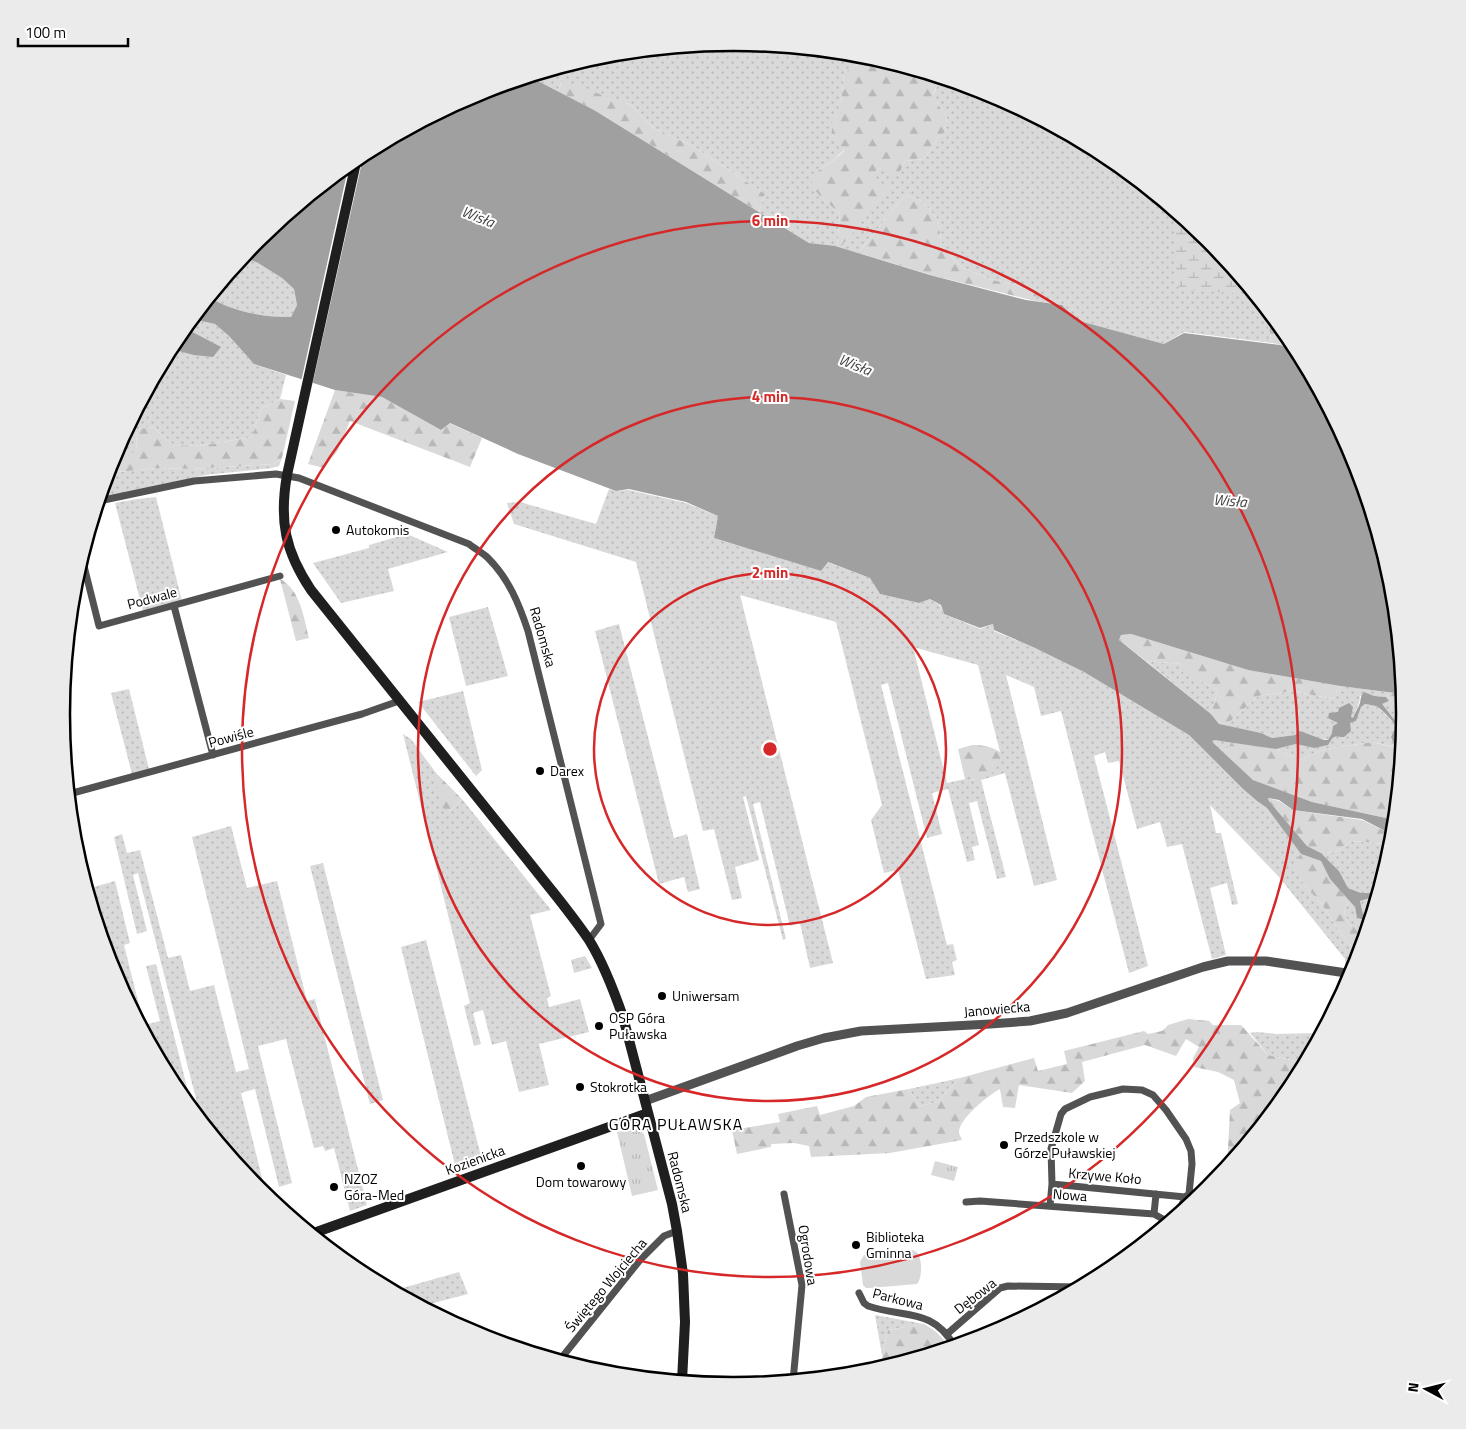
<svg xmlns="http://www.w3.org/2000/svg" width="1466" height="1429" viewBox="0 0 1466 1429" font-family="'Titillium Web',sans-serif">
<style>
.grass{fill:url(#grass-dots);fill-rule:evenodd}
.forest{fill:url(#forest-firs)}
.wetland{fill:url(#wetland-marsh)}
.park{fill:url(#park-tufts)}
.garden{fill:#d9d9d9}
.water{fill:#a0a0a0}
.pier{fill:#fff}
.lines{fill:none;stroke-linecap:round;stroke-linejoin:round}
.minor{stroke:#525252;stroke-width:7}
.tertiary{stroke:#525252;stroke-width:9}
.secondary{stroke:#1f1f1f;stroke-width:10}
.ring{fill:none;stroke:#d62828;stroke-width:2.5}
.poi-dot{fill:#000;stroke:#fff;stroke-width:2}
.labels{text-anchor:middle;stroke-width:4;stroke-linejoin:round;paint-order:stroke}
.poi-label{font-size:14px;fill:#000;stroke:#fff;text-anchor:start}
.street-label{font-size:14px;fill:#000;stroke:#fff}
.water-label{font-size:15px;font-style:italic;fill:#414141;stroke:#fff}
.quarter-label{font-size:16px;letter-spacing:1px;fill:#000;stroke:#fff}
.rim{fill:none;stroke:#000;stroke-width:2.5}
.centre{fill:#d62828;stroke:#fff;stroke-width:2.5}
.ring-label{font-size:15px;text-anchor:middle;font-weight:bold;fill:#d62828;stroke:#fff;stroke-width:4;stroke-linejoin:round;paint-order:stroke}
</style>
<defs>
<pattern id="grass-dots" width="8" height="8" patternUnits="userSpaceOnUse" patternTransform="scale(1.25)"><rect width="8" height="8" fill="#d9d9d9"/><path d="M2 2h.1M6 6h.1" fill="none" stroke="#b8b8b8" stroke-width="1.8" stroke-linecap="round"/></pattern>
<pattern id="forest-firs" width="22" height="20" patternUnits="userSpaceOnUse" patternTransform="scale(1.25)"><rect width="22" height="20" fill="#d9d9d9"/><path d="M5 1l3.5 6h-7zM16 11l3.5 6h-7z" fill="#b8b8b8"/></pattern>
<pattern id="wetland-marsh" width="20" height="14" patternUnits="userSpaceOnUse" patternTransform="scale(1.25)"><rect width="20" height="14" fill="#d9d9d9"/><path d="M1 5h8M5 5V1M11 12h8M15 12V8" fill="none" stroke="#b8b8b8"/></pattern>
<pattern id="park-tufts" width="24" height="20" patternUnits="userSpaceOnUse" patternTransform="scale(1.25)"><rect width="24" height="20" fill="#d9d9d9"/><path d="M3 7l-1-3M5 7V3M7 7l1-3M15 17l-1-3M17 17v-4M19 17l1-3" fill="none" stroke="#b8b8b8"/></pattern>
</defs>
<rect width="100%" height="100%" fill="#fff"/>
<!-- grass -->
<path class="grass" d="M733 43 859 55 860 63 844 73 841 105 832 124V135L844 150 829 164 816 172 820 196 840 214 837 247 809 243 759 212 765 194 691 145 653 128 631 105 562 82 557 91 530 77 602 55Z
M951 82 990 94 1101 153 1102 157 1112 160 1176 213V281L1180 290 1239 287 1238 276 1264 307 1272 343 1184 332 1164 344 1076 320 1062 305 1035 301 1036 294 1016 285 993 280 963 268 942 247 938 220 922 201 905 195 858 253 840 248 889 187 874 179 876 171 881 168 900 172 905 161 924 159 938 138 945 132 947 117 937 103 933 95 938 84Z
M244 257 258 263 282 278 294 289 297 305 291 317C264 318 233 311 210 298Z
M192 319 215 324 229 336 254 364 286 375 280 399 261 409 252 437 199 446 173 445 153 427 137 429 136 453 114 455 171 348 220 347 185 328Z
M282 458 279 466 272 468 206 475 100 498 107 473 159 468 192 469 273 464Z
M609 489 616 491 629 490 686 503 718 516 714 538 821 571 827 562 870 578 880 594 919 603 930 599 940 605 944 614 980 629 993 624 994 631 1035 648 1084 672 1189 735 1243 789 1257 801 1267 808 1301 854 1295 862 1303 884 1321 903 1343 936 1355 951 1357 962 1355 967 1345 965V959L1279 877 1210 805 1216 833H1221L1238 904 1232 905 1227 883 1210 888 1226 955 1212 959 1182 844 1167 847 1160 822 1137 829 1119 761 1108 763 1105 752 1094 756 1148 966 1129 973 1061 711 1041 716 1034 687 1006 675 1057 880 1034 886 1005 773 981 780 1006 877 997 879 977 801 969 803 979 845 972 847 975 860 967 862 948 789 932 793 942 834 927 838 888 683 881 685 947 945 953 944 957 960 952 962 955 975 926 979 898 870 884 873 871 820 882 805 836 622 740 595 833 963 810 968 800 923 790 926 760 802 753 804 786 939 783 940 746 796 743 797 759 860 735 867 742 898 732 900 714 829 703 831 636 562 514 524 507 503 520 502 596 524ZM913 647 978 665 1000 752 977 780 965 779 947 783Z
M156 497 182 601 143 611 115 503 137 499Z
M407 534 448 552 388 569 394 591 341 603 313 563 369 548V545Z
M488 607 508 676 466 686 449 617Z
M619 624 674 838 687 834 700 889 688 892 684 877 659 884 595 631Z
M1146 661 1181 664 1184 673 1218 690 1211 714Z
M1340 686 1388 692 1386 697 1374 696H1360C1360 705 1355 711 1353 719L1351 718 1338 723 1328 740 1295 735 1272 738 1261 733 1225 726 1258 696 1292 691 1333 699Z
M129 689 149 769 132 774 111 693Z
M463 691 482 770 476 776 418 702Z
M1389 701 1398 707 1404 706V725H1397C1393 717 1386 711 1381 704Z
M1365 704C1368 705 1374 705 1378 707 1380 709 1394 723 1396 725L1391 737 1395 747 1372 742 1326 749 1299 760 1276 749 1296 744 1314 748 1323 745 1350 723 1356 721 1361 706Z
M403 734 411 739 436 773V783L450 811 462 799 551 910 530 915 551 996 547 998 549 1007 580 999 589 1032 539 1044 549 1085 519 1092 506 1041 492 1045 483 1010 473 1013 481 1044 474 1046 464 1006 470 1003Z
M1214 740 1232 742 1223 754 1211 742Z
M231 826 247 888 277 881 307 1001 315 999 367 1205 350 1211 334 1148 325 1151 323 1146 314 1148 286 1039 258 1046 292 1183 279 1187 255 1089 241 1093 267 1198 258 1189 202 1122 138 873 133 875 147 931 137 934 114 837 122 834 127 853 140 850 168 958 181 955 190 991 214 985 236 1072 249 1069 192 837Z
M1351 841 1386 844 1392 847 1378 891 1374 893H1361L1348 888 1339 871 1321 853 1336 852Z
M323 863 383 1100 370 1104 310 866Z
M115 881 130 943 124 945 144 1025 160 1021 146 966 156 964 193 1111 178 1093 170 1063 162 1065 138 1017H137L125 995 112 944 105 946 90 888Z
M1377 896 1371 916 1363 914 1360 901Z
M1350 900 1355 907 1357 918 1369 921 1366 930 1349 925 1344 911Z
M426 940 483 1164 457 1173 401 947Z
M585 956 592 968 574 973 571 960Z
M1257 1032 1276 1034 1321 1033 1305 1063 1268 1055 1250 1033Z
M960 1078 937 1102 919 1106 909 1089Z
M459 1272 468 1294 422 1306 392 1291Z
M875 1315 924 1324 888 1330 882 1355Z"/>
<!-- forest -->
<path class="forest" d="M859 55 951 82 938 84 933 94 937 103 947 117 945 132 938 138 924 159 905 161 900 172 893 175 881 168 876 171 875 179 890 187 840 248 837 247 840 214 820 196 811 185 816 172 829 164 844 151 832 135V124L841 104 844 73 860 63Z
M563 81 631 105 653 128 691 145 765 194 759 212 594 110 557 91Z
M905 195 922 201 938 220 942 247 963 268 993 280 1016 285 1037 294 1035 301 931 275 858 253Z
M1264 307 1292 341 1296 348 1272 343Z
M335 390 382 397 441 430 449 423 482 438 470 467 350 421 338 450 324 468 308 464Z
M280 399 295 401 282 458 273 464 192 469 159 468 107 473 114 455 136 452 137 429 153 427 173 445 199 446 252 437 261 409Z
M280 579C300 589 304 618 309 638L296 641Z
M1131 634 1248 670 1340 686 1333 699 1292 691 1258 696 1225 726 1219 724 1211 714 1218 690 1183 673 1181 664 1146 661 1119 640 1121 635Z
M1388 692 1403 694 1404 706 1398 707 1389 701 1386 697Z
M1232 742 1276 749 1299 760 1326 749 1372 742 1402 749 1395 820 1312 802 1253 780 1223 754Z
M972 745C983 745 991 746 1000 752V761L994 772 977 780 965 779 958 749Z
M436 773 462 799 450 811 442 808 436 783Z
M1268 798 1279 801 1293 810 1362 820 1393 835 1392 847 1386 844 1351 841 1336 852 1321 853 1307 846 1269 801Z
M1301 854 1321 861 1330 879 1350 900 1344 911 1349 925 1366 930 1357 962 1355 951 1343 936 1321 903 1303 884 1294 862Z
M1188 1019 1209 1021 1213 1025H1241L1268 1055 1305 1063 1292 1088 1227 1167 1230 1110 1240 1103 1234 1080 1218 1072 1194 1067 1193 1058 1199 1047 1186 1039 1176 1056 1145 1045 1082 1062 1085 1081 1072 1093 1019 1085 1015 1108 1003 1107 1000 1089C989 1095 958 1119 959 1133 959 1134 962 1139 962 1140L890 1153 811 1157 809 1146 794 1143 771 1144V1147L737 1154 732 1130 780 1122 778 1114 817 1106 820 1115 854 1106 866 1097 909 1089 919 1106 937 1102 960 1078 1034 1058 1038 1071 1067 1064 1064 1051 1144 1031 1148 1034 1162 1031 1168 1025Z
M924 1324C935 1330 943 1337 949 1348L884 1367 882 1355 888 1330Z"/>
<!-- wetland -->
<path class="wetland" d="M1176 213 1208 240 1238 276 1239 287 1234 293 1180 290 1176 281Z"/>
<!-- park -->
<path class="park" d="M638 1129 644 1134 658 1190 632 1196 617 1132Z
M935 1161 958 1167 954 1181 931 1175Z"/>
<!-- garden -->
<path class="garden" d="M913 1250C916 1252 918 1252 919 1256 922 1262 922 1279 917 1284L870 1288H866L863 1285 860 1262 864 1255Z"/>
<!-- water -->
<path class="water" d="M530 77 594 110 809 243 835 246 930 275 1026 300 1062 305 1076 320 1164 344 1184 333 1280 345 1296 349 1354 458 1392 584 1403 694 1340 686 1248 670 1131 634 1121 635 1119 640 1211 714 1219 724 1261 733 1272 738 1295 735 1300 731 1324 740H1328L1332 733 1333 726 1338 723 1328 718 1329 713 1338 712 1339 708 1349 703 1353 707 1351 717 1353 718C1355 712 1358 709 1360 703 1361 699 1360 697 1364 692L1374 696 1386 697 1389 701 1382 704C1387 711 1393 717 1397 724L1404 725 1402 749 1395 747 1391 737 1396 726C1394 722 1381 709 1378 707 1374 705 1368 705 1365 704L1361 707 1356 721 1350 723 1351 731 1344 737C1333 736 1334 735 1328 745L1314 748 1296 744 1276 749 1214 740 1212 742 1253 780 1312 802 1395 820 1393 835 1362 819 1293 810 1279 800 1268 798 1269 801 1307 846 1321 853 1339 871 1348 888 1361 893H1374L1378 891 1377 896 1360 901 1363 914 1371 916 1369 921 1357 918 1355 907 1330 879 1321 861 1301 854 1267 808 1257 801 1243 789 1189 735 1084 672 1035 648 994 630 993 624 980 628 944 614 941 605 930 599 919 603 880 594 870 578 828 562 821 571 714 538 718 516 686 502 629 489 616 491 518 454 450 423 441 430 382 397 335 390 254 364 229 336 215 324 192 319 210 298C233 311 264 318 291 317L297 305 294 289 282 278 258 263 244 257 258 239 360 156 476 94Z
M185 328 221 347 213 357 194 355 171 349 174 341Z"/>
<!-- pier -->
<path class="pier" d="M364 153 312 386 301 382 349 164Z"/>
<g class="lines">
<!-- minor -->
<path class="minor" d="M99 501 194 481 276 474 299 478 469 544C475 549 483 553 488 558 509 579 519 604 528 631L601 924 589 940
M82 558 99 626 280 576
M174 606 213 755
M69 794 362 714 399 701
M1052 1184 1185 1197 1189 1194 1201 1196
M784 1194 802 1285 793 1381
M966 1202 980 1201 1154 1214 1168 1222
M1050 1206 1052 1184 1051 1149 1061 1114 1065 1109 1090 1097 1123 1089 1142 1090 1153 1095 1166 1110 1186 1139 1191 1151 1192 1164 1189 1194
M1154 1214 1156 1194
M1178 1215 1185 1197
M859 1293 864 1303 868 1306C903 1318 934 1308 954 1346
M947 1334 1000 1288 1008 1286 1081 1287
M559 1361 640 1260 664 1236 677 1231"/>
<!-- tertiary -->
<path class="tertiary" d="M645 1101 797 1046 824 1038 861 1031 990 1024 1030 1021 1067 1013 1203 967 1228 961H1266L1353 974"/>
<!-- secondary -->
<path class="secondary" d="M357 158 287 475C279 521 285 551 311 590L557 897C568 911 579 925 589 940 604 964 614 991 623 1017L672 1204 677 1231 683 1274 685 1322 682 1381
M311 1234 648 1113"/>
</g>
<!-- distance rings -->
<g class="ring">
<circle cx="770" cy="749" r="176"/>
<circle cx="770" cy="749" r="352"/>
<circle cx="770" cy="749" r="528"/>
</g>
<!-- markers -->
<g class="poi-dot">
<circle cx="336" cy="530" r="5"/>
<circle cx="540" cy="771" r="5"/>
<circle cx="662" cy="996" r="5"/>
<circle cx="599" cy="1026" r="5"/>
<circle cx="580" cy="1087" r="5"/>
<circle cx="1004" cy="1145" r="5"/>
<circle cx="581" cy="1166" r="5"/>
<circle cx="334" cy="1187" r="5"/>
<circle cx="856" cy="1245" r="5"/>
</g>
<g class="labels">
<!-- poi labels -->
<g class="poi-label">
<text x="346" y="535">Autokomis</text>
<text x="550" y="776">Darex</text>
<text x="672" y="1001">Uniwersam</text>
<text x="609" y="1023">OSP Góra<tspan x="609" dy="16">Puławska</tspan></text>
<text x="590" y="1092">Stokrotka</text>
<text x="1014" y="1142">Przedszkole w<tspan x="1014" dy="16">Górze Puławskiej</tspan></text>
<text x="344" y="1184">NZOZ<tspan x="344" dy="16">Góra-Med</tspan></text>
<text x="581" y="1187" text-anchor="middle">Dom towarowy</text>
<text x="866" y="1242">Biblioteka<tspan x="866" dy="16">Gminna</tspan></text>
</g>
<!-- street labels -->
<g class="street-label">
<text transform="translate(152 598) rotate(-15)" y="5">Podwale</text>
<text transform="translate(543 637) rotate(74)" y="5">Radomska</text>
<text transform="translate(231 737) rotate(-15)" y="5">Powiśle</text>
<text transform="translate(997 1009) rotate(-5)" y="5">Janowiecka</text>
<text transform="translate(475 1160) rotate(-20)" y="5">Kozienicka</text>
<text transform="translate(1105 1176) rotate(5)" y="5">Krzywe Koło</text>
<text transform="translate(680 1182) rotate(76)" y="5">Radomska</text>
<text transform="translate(1070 1195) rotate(4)" y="5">Nowa</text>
<text transform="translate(808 1255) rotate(81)" y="5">Ogrodowa</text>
<text transform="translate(606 1285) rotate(-50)" y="5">Świętego Wojciecha</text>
<text transform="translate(975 1296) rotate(-38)" y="5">Dębowa</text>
<text transform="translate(898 1299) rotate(14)" y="5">Parkowa</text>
</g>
<!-- water labels -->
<g class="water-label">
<text transform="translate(478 217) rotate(22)" y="5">Wisła</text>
<text transform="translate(855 365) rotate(22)" y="5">Wisła</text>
<text transform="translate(1230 501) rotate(5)" y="5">Wisła</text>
</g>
<!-- quarter labels -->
<g class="quarter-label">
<text x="676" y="1130">GÓRA PUŁAWSKA</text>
</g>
</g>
<!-- crop -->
<path d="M0 0H1466V1429H0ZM70 714a663 663 0 1 1 1326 0a663 663 0 1 1-1326 0Z" fill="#ebebeb" fill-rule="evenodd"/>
<path class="rim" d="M70 714a663 663 0 1 1 1326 0a663 663 0 1 1-1326 0Z"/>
<circle cx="770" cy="749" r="8" class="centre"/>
<g class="ring-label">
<text x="770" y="226">6 min</text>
<text x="770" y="402">4 min</text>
<text x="770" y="578">2 min</text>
</g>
<!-- north arrow -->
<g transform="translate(1426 1389) rotate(277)" stroke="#ffffff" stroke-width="4" paint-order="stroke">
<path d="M0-4L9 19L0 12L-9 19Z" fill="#000000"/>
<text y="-8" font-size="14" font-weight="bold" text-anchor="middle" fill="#000000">N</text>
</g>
<!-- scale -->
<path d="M18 38v8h110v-8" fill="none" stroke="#000000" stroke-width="2.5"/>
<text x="25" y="38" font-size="15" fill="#000000" stroke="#ffffff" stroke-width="4" paint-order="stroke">100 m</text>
</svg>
